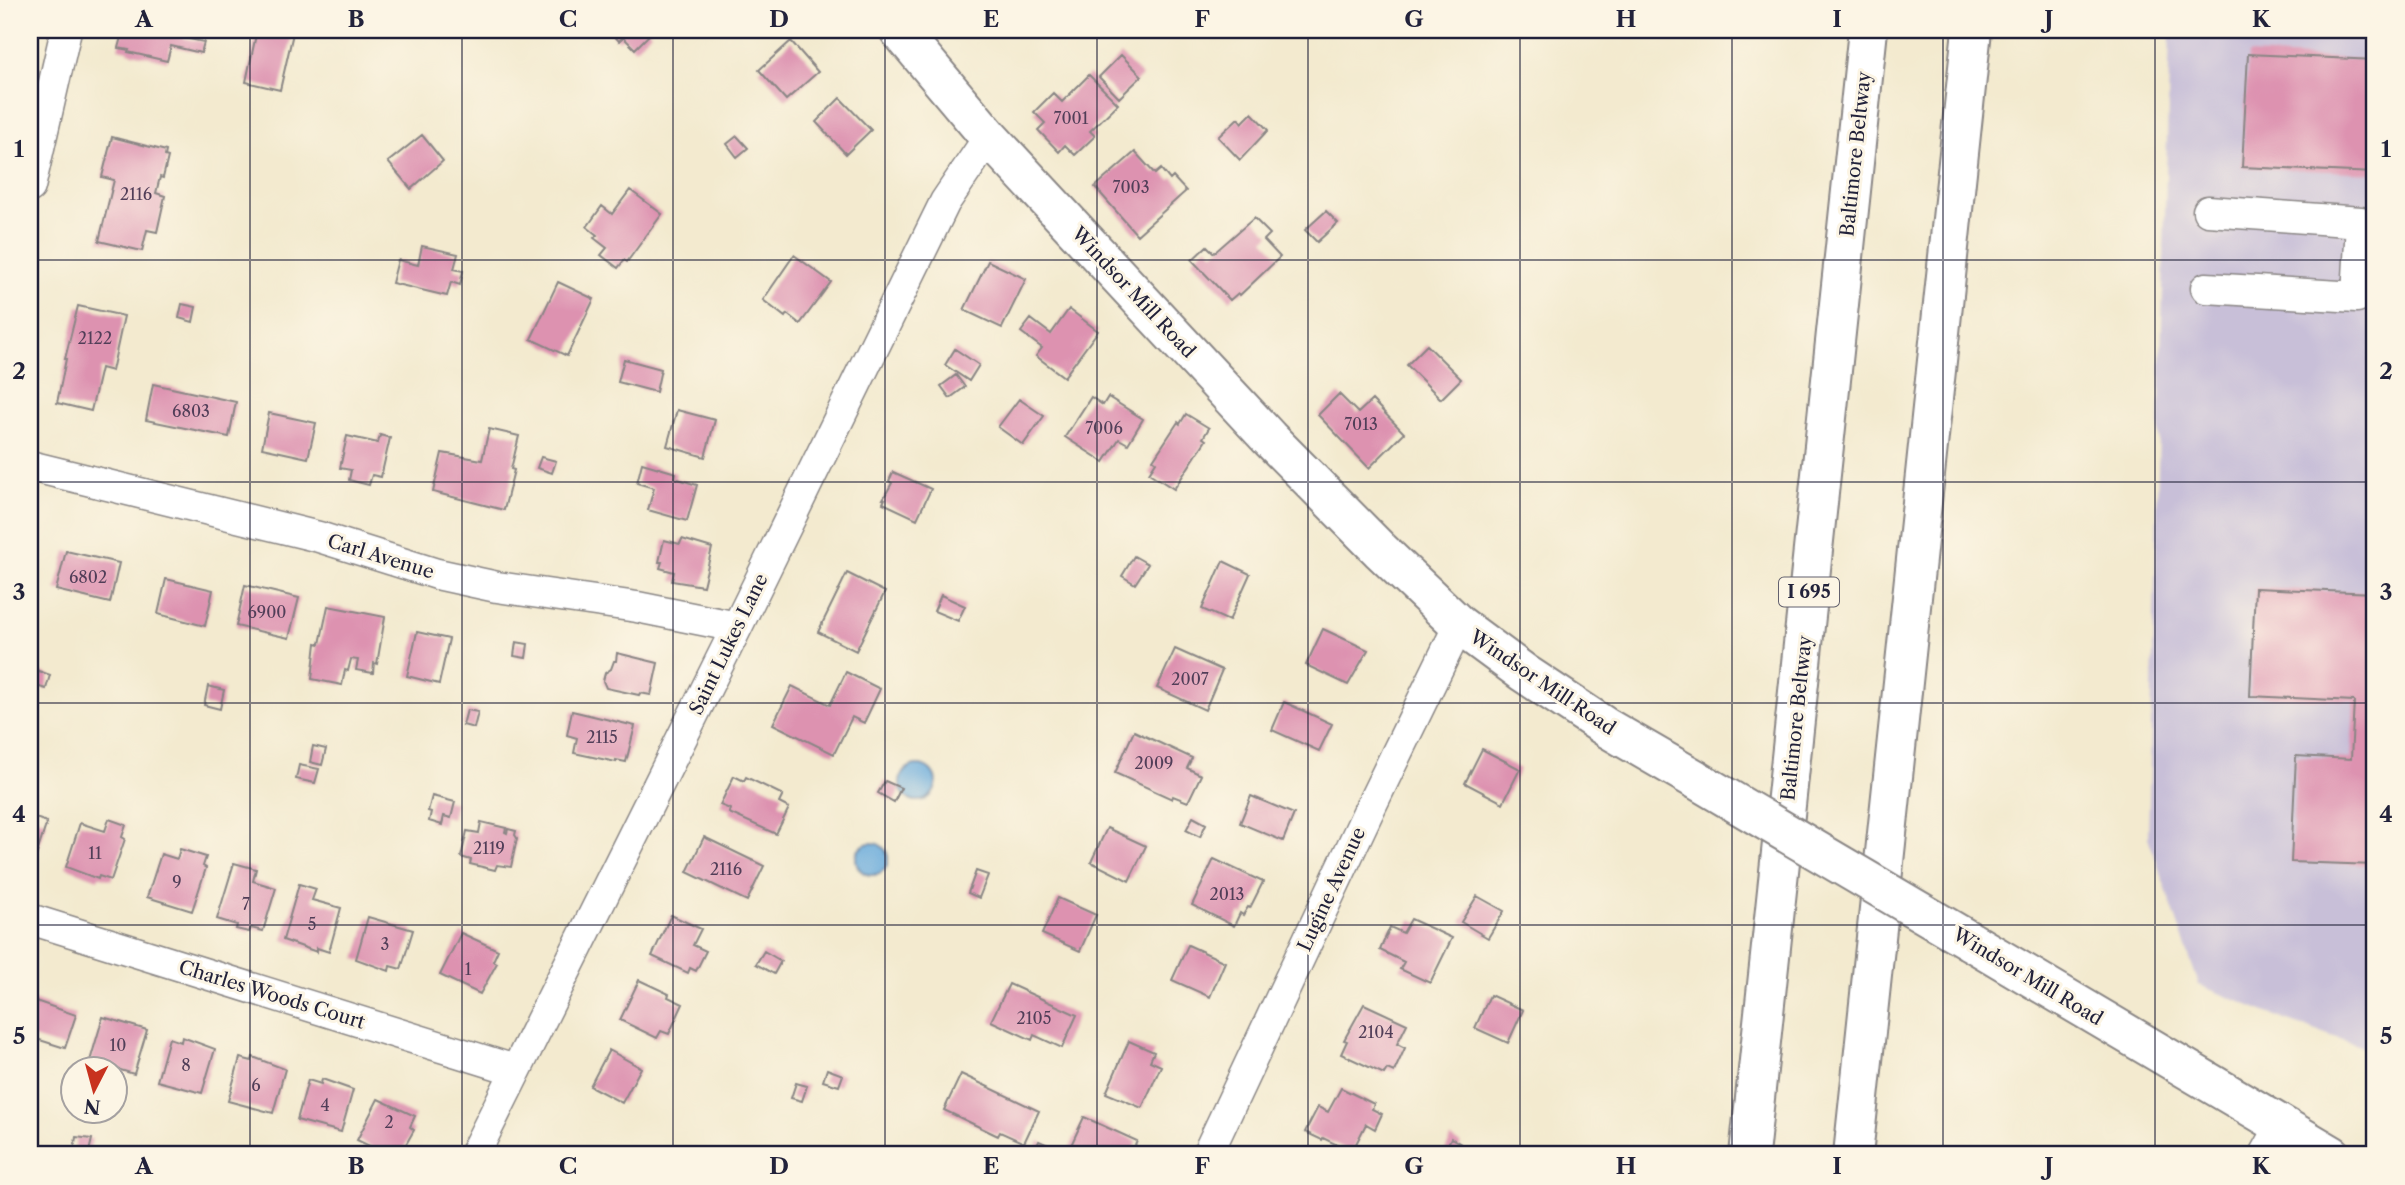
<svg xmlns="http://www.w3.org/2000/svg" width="2405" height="1185" viewBox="0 0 2405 1185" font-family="'Libre Caslon Text',serif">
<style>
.industrial{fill:#c8bfd8}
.water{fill:#67aadc;stroke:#44668c;stroke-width:2}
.building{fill:#dd92b0}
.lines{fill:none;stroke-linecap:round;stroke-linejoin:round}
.minor-casing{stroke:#8a8685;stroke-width:33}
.major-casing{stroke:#8a8685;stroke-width:42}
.highway-casing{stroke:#8a8685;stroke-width:42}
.minor{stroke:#fff;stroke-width:30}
.major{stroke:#fff;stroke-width:38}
.highway{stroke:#fff;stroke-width:38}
.major-bridge-casing{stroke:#8a8685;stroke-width:42;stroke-linecap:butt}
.major-bridge{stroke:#fff;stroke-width:38}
.grid{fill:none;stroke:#22223b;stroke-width:2;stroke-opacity:0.55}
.labels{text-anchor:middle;stroke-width:6;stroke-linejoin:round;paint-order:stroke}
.number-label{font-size:16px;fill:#513e58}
.shield{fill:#fcf5e5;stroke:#63616e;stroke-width:2}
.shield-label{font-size:18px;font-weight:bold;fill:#22223b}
.street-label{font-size:19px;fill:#22223b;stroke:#fcf5e5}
.neatline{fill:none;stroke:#22223b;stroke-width:2.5}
.grid-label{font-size:23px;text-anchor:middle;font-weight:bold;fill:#22223b}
</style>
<rect width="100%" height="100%" fill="#fcf5e5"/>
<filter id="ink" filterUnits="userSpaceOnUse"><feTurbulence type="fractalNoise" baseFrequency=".0143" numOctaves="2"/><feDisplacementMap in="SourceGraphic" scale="14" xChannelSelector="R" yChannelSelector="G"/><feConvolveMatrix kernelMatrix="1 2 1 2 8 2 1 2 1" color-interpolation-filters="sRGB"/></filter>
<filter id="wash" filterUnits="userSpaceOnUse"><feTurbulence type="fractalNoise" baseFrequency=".00686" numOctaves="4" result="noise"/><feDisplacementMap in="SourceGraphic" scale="28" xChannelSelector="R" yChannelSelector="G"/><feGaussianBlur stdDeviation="1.57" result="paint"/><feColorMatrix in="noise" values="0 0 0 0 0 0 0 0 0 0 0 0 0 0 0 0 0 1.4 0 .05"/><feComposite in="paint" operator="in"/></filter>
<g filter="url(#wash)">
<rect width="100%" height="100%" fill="#f3eacf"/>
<!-- industrial -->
<path class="industrial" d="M2170 30H2375V1051L2285 1020 2199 985 2148 837Z"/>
<!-- water -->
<path class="water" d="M900 783a18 18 0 1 1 36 0a18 18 0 1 1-36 0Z
M856 859a16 16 0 1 1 32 0a16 16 0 1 1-32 0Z"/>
<g id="blocks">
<!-- building -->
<path class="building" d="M123 30H186L184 38 204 42 201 53 171 46 167 61 128 52 129 50 118 48Z
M257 30H275L293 33 280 90 246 82Z
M612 30H648L651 33 635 49 623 37 619 41 610 31Z
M791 41 818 72 786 100 759 70Z
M2248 54 2375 60V173L2242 167Z
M1121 55 1142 76 1119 98 1099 77Z
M1089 75 1118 104 1090 131 1095 136 1075 155 1065 145 1059 152 1038 130 1045 123 1034 112 1053 93 1062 102Z
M840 98 871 130 846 154 816 122Z
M1252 113 1268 130 1240 160 1218 137 1238 118 1242 123Z
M422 135 443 161 411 189 388 162Z
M737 136 748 148 737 157 727 144Z
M112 137 166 151 165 156 168 157 163 178 160 177 156 193 165 196 157 232 147 230 142 251 99 241 114 180 102 177Z
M1135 152 1155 174 1161 169 1170 180 1173 177 1186 191 1137 235 1095 187Z
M630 190 662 214 627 262 624 260 618 268 601 255 607 248 594 238 597 235 587 227 602 206 612 214Z
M1326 211 1338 223 1317 242 1305 230Z
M1254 218 1270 234 1264 240 1280 257 1240 295 1238 293 1230 300 1192 260 1207 246 1214 253Z
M422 246 458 254 454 269 463 271 460 285 451 282 447 296 392 283 398 260 418 265Z
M794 255 831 282 800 324 787 314 785 317 763 300Z
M988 261 1026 279 1002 328 964 310Z
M558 282 594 299 567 356 531 339Z
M182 304 196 307 193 322 179 318Z
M78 306 124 316 112 371 101 368 91 411 57 403 66 359H65Z
M1069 309 1098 331 1064 377 1036 356 1042 348 1021 332 1031 319 1051 334Z
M1427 345 1461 379 1441 399 1407 365Z
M955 349 979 365 969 381 945 365Z
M624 359 661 369 656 392 618 382Z
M956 375 965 387 950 398 941 386Z
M153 384 236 402 229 437 146 420Z
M1339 394 1358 413 1372 400 1404 433 1369 468 1318 415Z
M1091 397 1103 405 1108 397 1143 419 1128 444 1119 439 1104 462 1065 437Z
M1019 399 1044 416 1023 445 998 427Z
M677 410 715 420 705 457 667 446Z
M269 413 316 423 308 458 262 448Z
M1186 414 1209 428 1203 438 1206 440 1174 489 1149 473 1156 462 1153 460 1178 422 1180 424Z
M489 429 519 436 511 469 514 470 504 510 433 492 442 453 482 460Z
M380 435 390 438 381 477 372 475 369 485 349 480 351 470 340 468 347 436 378 443Z
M541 457 556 461 552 473 537 468Z
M642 463 676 473 675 478 697 485 687 521 648 510 654 488 637 483Z
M893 472 931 489 917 519 883 503 885 499H883L892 483 889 481Z
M682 539 712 548 703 586 672 581 674 572 660 568 662 562H659L664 540 680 544Z
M66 551 119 563 110 603 56 590Z
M1134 556 1148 564 1135 584 1122 576Z
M1223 561 1250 574 1229 621 1202 609Z
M847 573 885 592 856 651 818 632Z
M166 579 213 590 205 626 158 614Z
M245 585 299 598 289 638 236 626Z
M2255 588 2375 593V865L2291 862 2296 756 2351 759 2354 701 2250 696Z
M941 595 965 606 958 621 934 611Z
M328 606 385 617 377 664 374 663 373 673 356 670 358 660 351 659 348 671 345 670 342 685 312 679 316 643 320 644Z
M1323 629 1368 650 1348 685 1306 665Z
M417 632 449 639 439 684 407 676Z
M516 642 528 644 526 658 514 656Z
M1175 649 1222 670 1205 710 1157 688Z
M617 653 658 663 651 695 640 693 639 695 606 688 603 681 605 673 611 669 614 661H616Z
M30 668 50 675 46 689 30 684Z
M846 672 880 689 864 723 852 717 834 754 773 724 792 686 830 705Z
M208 686 224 690 220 709 204 705Z
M1284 702 1332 724 1319 751 1272 730Z
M467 710 478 712 474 728 463 725Z
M572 711 635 726 626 762 616 760V762L574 753 577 738 567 735Z
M1134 731 1192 758 1187 768 1201 775 1188 802 1173 796 1172 799 1115 773Z
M313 746 326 749 322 765 310 762Z
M1482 749 1520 769 1503 803 1465 783Z
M299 765 319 769 315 783 296 779Z
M734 776 744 781 746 777 783 795 779 803 789 808 776 834 729 813 730 809 720 805Z
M885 781 901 788 894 802 878 793Z
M432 796 455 802 451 818 444 816 442 825 429 821 431 812 428 811Z
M1251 796 1294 814 1283 841 1240 823Z
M30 816 47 822 36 856 30 853Z
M1193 817 1206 824 1200 837 1186 830Z
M109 819 126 825 122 837 125 839 111 880 99 876 98 879 66 867 80 823 105 831Z
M481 822 506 828 505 832 507 833 508 829 516 831 515 835 517 838 511 867 497 865 495 870 470 864 471 860 461 857 467 831 479 833Z
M1107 828 1146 846 1129 881 1091 862Z
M704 837 764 866 747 901 687 872Z
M180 849 206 857 203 866 206 868 192 911 147 897 161 854 177 859Z
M1214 859 1263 882 1250 908 1248 907 1243 915 1240 913 1234 926 1192 905Z
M234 863 256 869 253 881 276 888 263 931 251 928 249 932 236 929 237 925 217 919Z
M976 871 988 875 979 898 968 893Z
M299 884 316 889 312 900 341 908 329 952 317 948V952L283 940Z
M1477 896 1504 911 1488 938 1461 922Z
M1058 898 1096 915 1080 951 1042 934Z
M671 915 701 929 693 945 706 951 696 971 690 968 688 973 652 956Z
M368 917 413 930 401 969 390 966 389 971 356 959Z
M1411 919 1452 938 1430 983 1400 969 1404 962 1380 950 1390 927 1403 933Z
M461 933 498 950 493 961 497 963 480 994 440 975Z
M1188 945 1225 962 1210 997 1172 980Z
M764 951 781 961 774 974 756 964Z
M639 980 669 994 668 997 683 1004 669 1034 661 1031 657 1038 620 1020Z
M1009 984 1077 1015 1062 1048 1034 1035 1032 1040 991 1021Z
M1490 995 1523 1010 1508 1043 1475 1028Z
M30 999 76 1015 65 1048 30 1037Z
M1364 1004 1407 1024 1397 1044 1405 1048 1394 1072 1387 1069 1384 1074 1341 1054 1347 1041 1344 1040Z
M103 1017 147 1030 134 1074 90 1061Z
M182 1037 215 1049 202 1093 157 1081 169 1038 181 1042Z
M1129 1041 1154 1052 1150 1061 1161 1066 1142 1108 1106 1093Z
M609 1050 641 1068 622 1103 590 1086Z
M253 1057 285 1069 273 1113 228 1101 240 1058 252 1061Z
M827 1069 843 1075 839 1086 823 1081Z
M961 1074 1039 1111 1024 1143 1000 1132 998 1136 996 1135 944 1110Z
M322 1079 353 1090 341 1132 297 1120 308 1080 321 1084Z
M796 1083 807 1086 802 1101 791 1098Z
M1341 1088 1374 1104 1372 1109 1382 1114 1375 1129 1366 1124 1352 1152 1323 1138 1322 1140 1305 1132 1318 1107 1328 1112Z
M378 1099 415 1116 410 1127 414 1130 400 1155H388L357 1140Z
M1084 1117 1137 1141 1131 1155 1067 1154Z
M76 1137 92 1139 89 1152 74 1150Z
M1451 1138 1461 1144 1456 1155H1443Z
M1039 1141 1053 1147 1050 1155H1033Z"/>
</g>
</g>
<g filter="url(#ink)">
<use href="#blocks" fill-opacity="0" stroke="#8a8685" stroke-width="2"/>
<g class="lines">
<!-- minor casing -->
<g class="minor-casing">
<path id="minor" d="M30 187 66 30
M2206 288 2357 297 2361 222 2208 211
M30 466 319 537 437 574 497 587 637 607 737 627
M30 919 515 1070
M474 1155 737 627 945 202 989 137
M1207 1155 1369 810 1459 625
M2265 1155 2281 1126"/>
</g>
<!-- major casing -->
<g class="major-casing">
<path id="major" d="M899 30 989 137 1269 438 1380 550 1459 625 1524 673 1607 728 1695 779
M1970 941 2332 1155"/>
</g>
<!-- highway casing -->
<g class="highway-casing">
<path id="highway" d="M1749 1155 1868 30
M1853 1155 1972 30"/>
</g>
<!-- minor -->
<use href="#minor" class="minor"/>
<!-- major -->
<use href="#major" class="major"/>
<!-- highway -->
<use href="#highway" class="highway"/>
<!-- major-bridge casing -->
<g class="major-bridge-casing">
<path id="major-bridge" d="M1695 779 1970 941"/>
</g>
<!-- major-bridge -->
<use href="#major-bridge" class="major-bridge"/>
</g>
</g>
<!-- grid -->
<path class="grid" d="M250 30V1155M462 30V1155M673 30V1155M885 30V1155M1097 30V1155M1308 30V1155M1520 30V1155M1732 30V1155M1943 30V1155M2155 30V1155M30 260H2375M30 482H2375M30 703H2375M30 925H2375"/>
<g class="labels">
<!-- number labels -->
<g class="number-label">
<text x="1071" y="124">7001</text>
<text x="1131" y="193">7003</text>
<text x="136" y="200">2116</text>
<text x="95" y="344">2122</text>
<text x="191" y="417">6803</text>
<text x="1361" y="430">7013</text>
<text x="1104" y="434">7006</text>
<text x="88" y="583">6802</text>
<text x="267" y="618">6900</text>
<text x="1190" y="685">2007</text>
<text x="602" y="743">2115</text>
<text x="1154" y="769">2009</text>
<text x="489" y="854">2119</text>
<text x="95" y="859">11</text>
<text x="726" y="875">2116</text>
<text x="177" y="888">9</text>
<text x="1227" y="900">2013</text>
<text x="246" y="910">7</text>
<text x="312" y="930">5</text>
<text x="385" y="950">3</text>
<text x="468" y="975">1</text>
<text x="1034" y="1024">2105</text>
<text x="1376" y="1038">2104</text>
<text x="118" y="1051">10</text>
<text x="186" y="1071">8</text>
<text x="256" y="1091">6</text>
<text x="325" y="1111">4</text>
<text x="389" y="1128">2</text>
</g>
<!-- shield labels -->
<rect class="shield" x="1779" y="577.5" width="60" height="29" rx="5"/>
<g class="shield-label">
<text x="1809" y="598">I 695</text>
</g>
<!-- street labels -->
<g class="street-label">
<text transform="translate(1855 154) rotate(-84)" y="7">Baltimore Beltway</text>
<text transform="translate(1134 292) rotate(47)" y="7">Windsor Mill Road</text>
<text transform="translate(381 556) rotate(17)" y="7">Carl Avenue</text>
<text transform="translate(728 644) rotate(-64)" y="7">Saint Lukes Lane</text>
<text transform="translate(1543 682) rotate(34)" y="7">Windsor Mill Road</text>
<text transform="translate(1796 718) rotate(-84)" y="7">Baltimore Beltway</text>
<text transform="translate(1331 889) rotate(-65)" y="7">Lugine Avenue</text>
<text transform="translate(2028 976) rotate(31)" y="7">Windsor Mill Road</text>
<text transform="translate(272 994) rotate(17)" y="7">Charles Woods Court</text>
</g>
</g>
<!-- margin -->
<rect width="2405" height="1185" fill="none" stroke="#fcf5e5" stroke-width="77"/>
<!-- north arrow -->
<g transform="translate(94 1090) rotate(186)"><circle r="33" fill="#fcf5e5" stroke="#a5a1a1" stroke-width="2"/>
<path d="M0-5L12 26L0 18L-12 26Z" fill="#c8321e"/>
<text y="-10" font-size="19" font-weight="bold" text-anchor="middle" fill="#22223b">N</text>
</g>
<rect x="38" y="38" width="2328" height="1108" class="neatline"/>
<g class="grid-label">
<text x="144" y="27">A</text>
<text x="356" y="27">B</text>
<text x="568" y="27">C</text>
<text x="779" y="27">D</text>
<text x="991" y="27">E</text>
<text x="1202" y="27">F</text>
<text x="1414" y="27">G</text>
<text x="1626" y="27">H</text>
<text x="1837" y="27">I</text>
<text x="2049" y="27">J</text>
<text x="2261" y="27">K</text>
<text x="19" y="157">1</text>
<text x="2386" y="157">1</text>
<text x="19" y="379">2</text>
<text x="2386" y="379">2</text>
<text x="19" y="600">3</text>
<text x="2386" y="600">3</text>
<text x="19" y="822">4</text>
<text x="2386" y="822">4</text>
<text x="19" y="1044">5</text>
<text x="2386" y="1044">5</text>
<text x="144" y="1174">A</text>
<text x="356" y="1174">B</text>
<text x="568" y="1174">C</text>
<text x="779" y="1174">D</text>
<text x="991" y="1174">E</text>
<text x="1202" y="1174">F</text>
<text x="1414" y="1174">G</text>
<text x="1626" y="1174">H</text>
<text x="1837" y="1174">I</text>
<text x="2049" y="1174">J</text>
<text x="2261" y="1174">K</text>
</g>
</svg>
